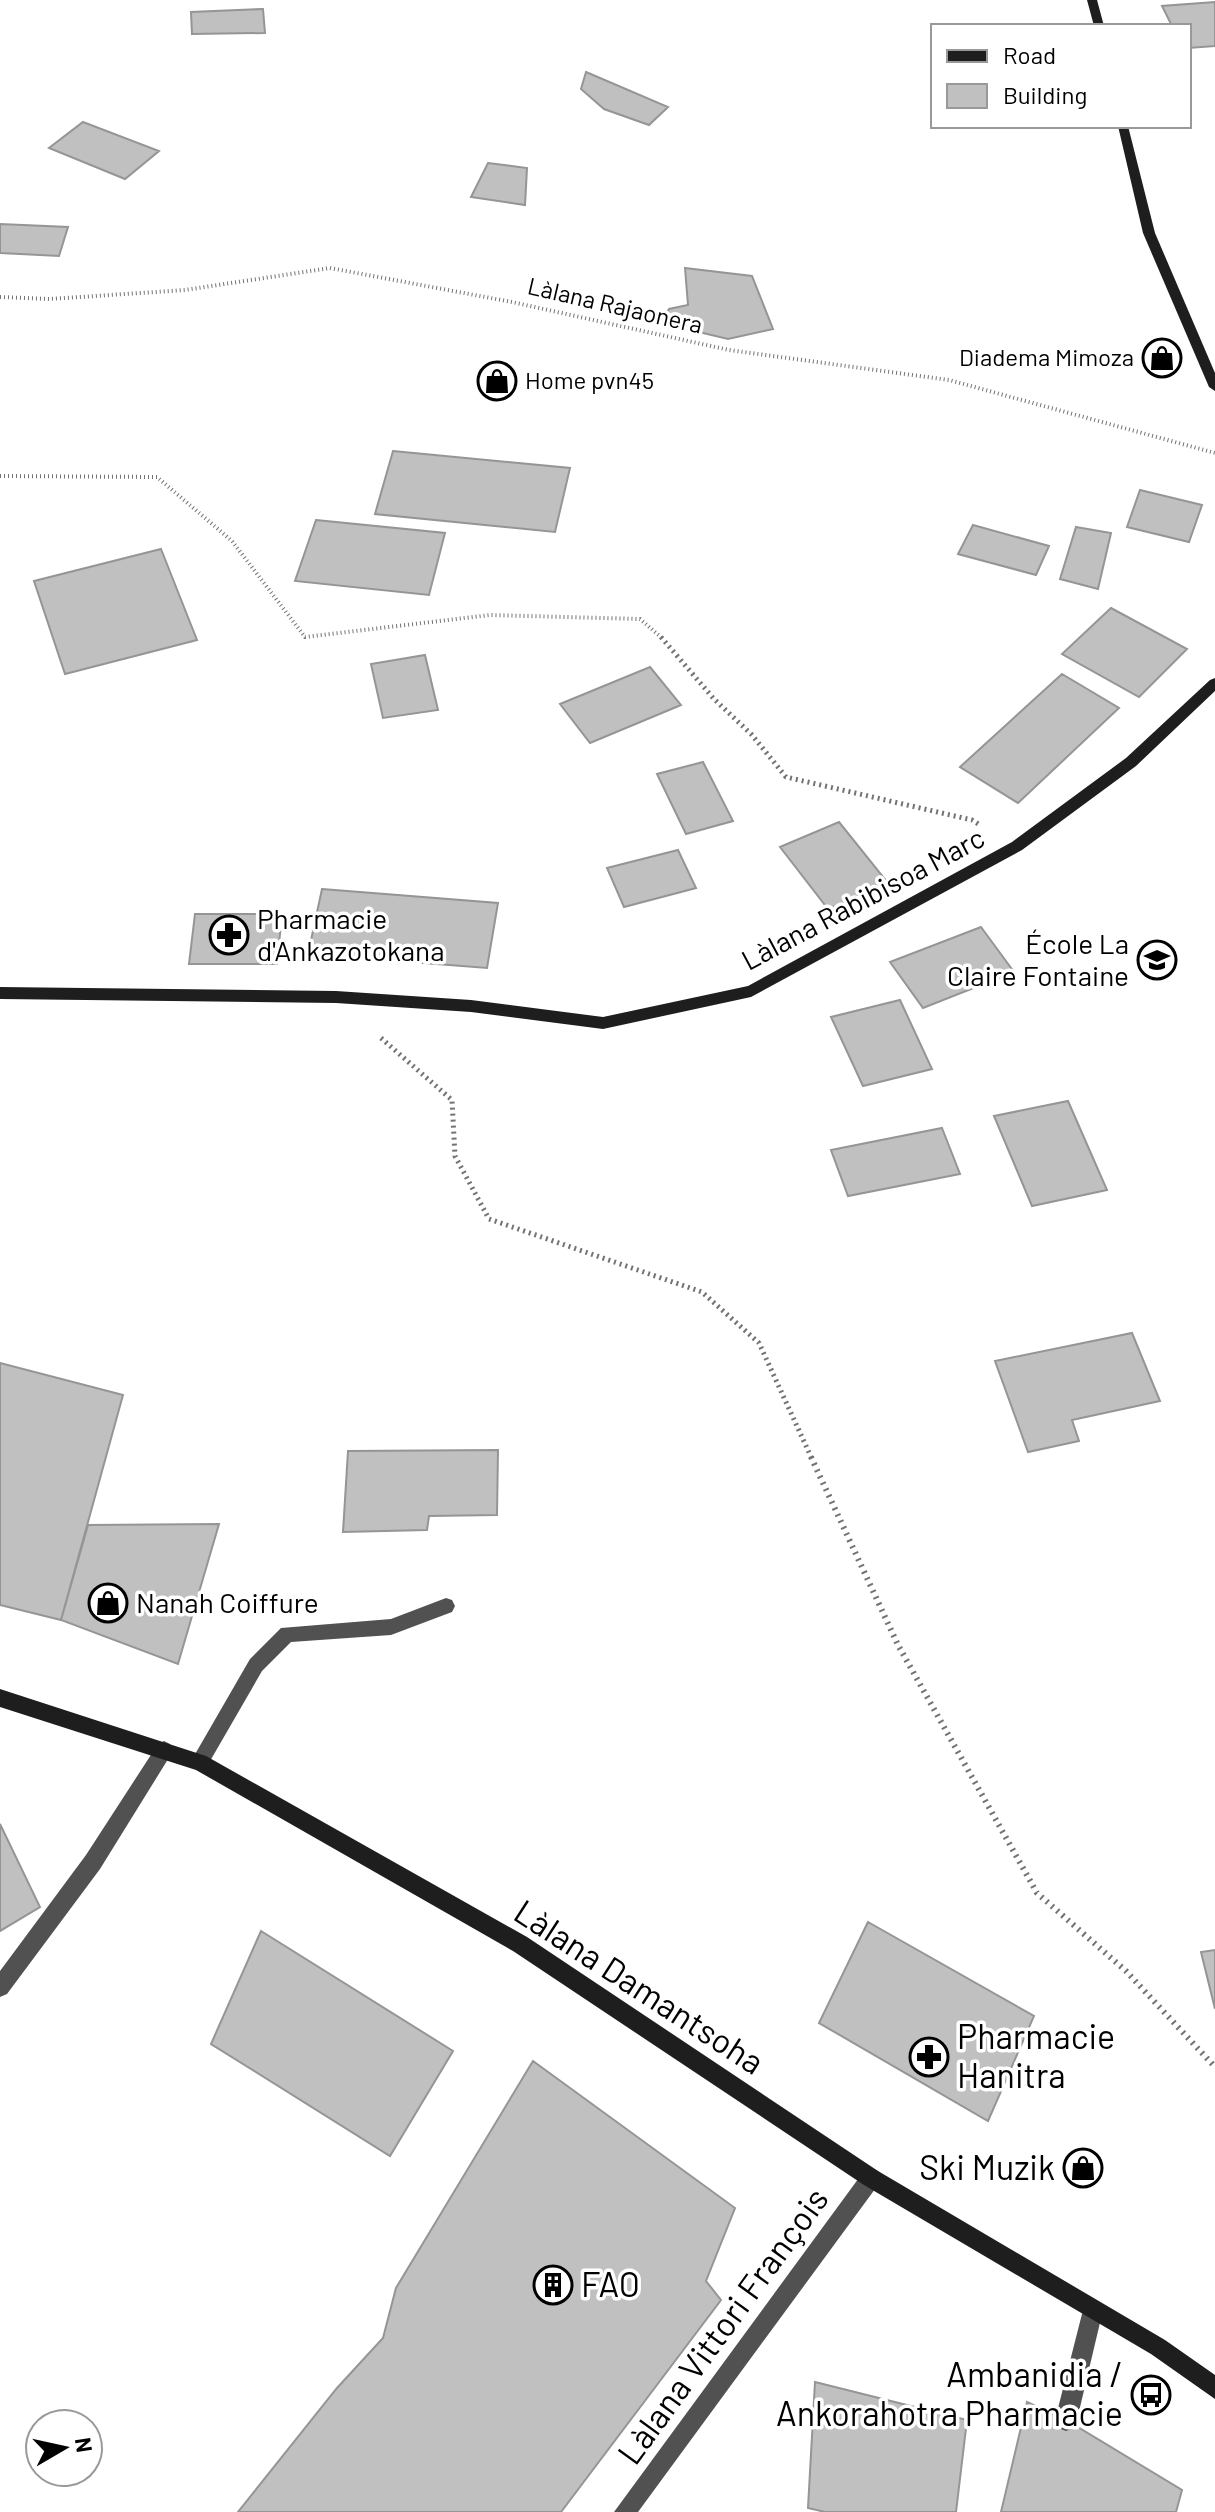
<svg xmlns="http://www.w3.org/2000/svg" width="1215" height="2512" viewBox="0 0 1215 2512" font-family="Barlow,sans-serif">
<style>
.building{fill:#c0c0c0;stroke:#959595;stroke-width:2}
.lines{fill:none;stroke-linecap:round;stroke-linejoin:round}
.path-far2{stroke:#737373;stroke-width:4;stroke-dasharray:1 3;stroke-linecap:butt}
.path-far1{stroke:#737373;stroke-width:5;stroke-dasharray:2 4;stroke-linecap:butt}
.path{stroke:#737373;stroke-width:6;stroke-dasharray:2 5;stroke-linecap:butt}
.lane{fill:#515151;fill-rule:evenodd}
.street{fill:#515151;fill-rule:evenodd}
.secondary{fill:#1e1e1e;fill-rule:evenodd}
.labels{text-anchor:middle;stroke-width:7;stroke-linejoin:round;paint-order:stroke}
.far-street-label{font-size:24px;fill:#000;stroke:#fff}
.far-poi-label{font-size:24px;fill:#000;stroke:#fff;text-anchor:end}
.street-label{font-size:28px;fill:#000;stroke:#fff}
.poi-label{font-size:28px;fill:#000;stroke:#fff;text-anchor:start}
.near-street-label{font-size:34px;fill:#000;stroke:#fff}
.near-poi-label{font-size:34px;fill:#000;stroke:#fff;text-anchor:start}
</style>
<rect width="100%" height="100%" fill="#fff"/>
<!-- building -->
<path class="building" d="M1215 2V46L1189 48V26H1172L1162 6Z
M263 9 265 33 192 34 191 12Z
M586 72 668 107 649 125 604 109 581 89Z
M83 122 159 151 125 179 49 148Z
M488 163 527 168 525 205 471 197Z
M0 224 68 227 59 256 0 253Z
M685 268 752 276 773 329 728 339 661 323 669 309 688 305Z
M393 451 570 468 555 532 375 514Z
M1140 490 1202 505 1189 542 1127 527Z
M316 520 445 533 429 595 295 581Z
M973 525 1049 546 1036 575 958 554Z
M1076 527 1111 533 1098 589 1060 579Z
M161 549 197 640 65 674 34 581Z
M1111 608 1187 649 1139 697 1062 654Z
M425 655 438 710 383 718 371 664Z
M650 667 681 705 590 743 560 704Z
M1062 674 1119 708 1018 803 960 767Z
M703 762 733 821 686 834 657 774Z
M839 822 888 883 828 909 780 847Z
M678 850 696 888 624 907 607 868Z
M322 889 498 903 487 968 308 954Z
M195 914H282L277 964H189Z
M981 927 1014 972 923 1008 890 962Z
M900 1000 932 1069 863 1086 831 1017Z
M1068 1101 1107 1190 1032 1206 994 1116Z
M942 1128 960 1174 848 1196 831 1150Z
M1132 1333 1160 1401 1072 1420 1079 1441 1028 1452 995 1361Z
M0 1363 123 1395 61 1620 0 1605Z
M498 1450 497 1515 429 1516 427 1530 343 1532 348 1451Z
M219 1524 178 1664 61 1620 88 1525Z
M0 1824 40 1907 0 1931Z
M868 1922 1034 2016 988 2121 819 2023Z
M261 1931 453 2051 390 2156 211 2044Z
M1215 1950V2009L1201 1952Z
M533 2061 735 2208 706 2281 721 2300 561 2512H238L337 2388 383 2338 396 2288Z
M815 2382 967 2420 956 2512H825L808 2508Z
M1027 2402 1066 2420 1182 2490 1176 2512H1001Z"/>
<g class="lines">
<!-- path-far2 -->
<path class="path-far2" d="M0 297 50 299 185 290 330 268 512 302 729 350 949 380 1215 453
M0 476 157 477 232 541 305 637 490 615 640 619 663 639"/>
<!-- path-far1 -->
<path class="path-far1" d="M661 637 714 699 752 735 786 777 972 820 980 825
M381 1038 452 1100 455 1156 489 1219 702 1292 759 1343 812 1459"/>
<!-- path -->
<path class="path" d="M811 1457 898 1645 1037 1893 1126 1971 1215 2067"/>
<!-- lane -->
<path class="lane" d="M164 1741 170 1744 173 1750 170 1756 100 1869 7 1994 0 1997V1971L86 1855 158 1744Z
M1093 2300 1100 2303 1103 2310 1077 2420 1074 2428 1066 2431 1058 2428 1055 2420 1083 2310 1086 2303Z"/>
<!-- street -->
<path class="street" d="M446 1598 452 1600 455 1606 452 1612 391 1635 291 1642 262 1671 206 1768 200 1771 194 1768 191 1762 194 1756 250 1659 281 1628 391 1619Z
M871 2168 878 2171 881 2178 878 2185 638 2512H614L864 2171Z"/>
<!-- secondary -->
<path class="secondary" d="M1087 0H1097L1104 26H1094Z
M1118 126H1128L1155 233 1215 373V391L1209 387 1143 233Z
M1215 678V691L1136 766 1022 850 751 997 603 1029 471 1012 336 1003 0 999V987L336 991 471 1000 603 1017 748 986 1012 842 1126 758 1210 680Z
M0 1689 206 1756 527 1937 878 2171 1165 2340 1215 2375V2399L1151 2354 864 2185 513 1951 196 1770 0 1707Z"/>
</g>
<!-- icons -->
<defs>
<g id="shop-ring" transform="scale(2)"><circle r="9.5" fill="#fff" stroke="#000" stroke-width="1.5"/><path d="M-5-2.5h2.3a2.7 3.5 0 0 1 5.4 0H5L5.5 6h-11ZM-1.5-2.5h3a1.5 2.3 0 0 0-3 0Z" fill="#000"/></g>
<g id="pharmacy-ring" transform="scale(2)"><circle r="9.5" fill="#fff" stroke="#000" stroke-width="1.5"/><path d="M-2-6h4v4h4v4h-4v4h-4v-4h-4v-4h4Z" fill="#000"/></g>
<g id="school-ring" transform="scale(2)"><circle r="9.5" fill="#fff" stroke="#000" stroke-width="1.5"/><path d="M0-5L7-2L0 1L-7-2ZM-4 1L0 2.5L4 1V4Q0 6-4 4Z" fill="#000"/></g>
<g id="building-ring" transform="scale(2)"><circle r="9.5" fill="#fff" stroke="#000" stroke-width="1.5"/><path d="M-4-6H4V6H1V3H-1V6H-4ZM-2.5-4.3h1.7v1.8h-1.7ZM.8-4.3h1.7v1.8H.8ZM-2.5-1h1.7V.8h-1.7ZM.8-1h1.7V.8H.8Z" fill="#000"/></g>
<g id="bus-ring" transform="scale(2)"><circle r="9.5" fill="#fff" stroke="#000" stroke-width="1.5"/><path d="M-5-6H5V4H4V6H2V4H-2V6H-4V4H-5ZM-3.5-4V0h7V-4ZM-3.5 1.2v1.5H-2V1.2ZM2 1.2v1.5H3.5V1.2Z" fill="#000"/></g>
</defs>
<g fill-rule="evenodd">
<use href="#shop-ring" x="1162" y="358"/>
<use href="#shop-ring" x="497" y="381"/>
<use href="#pharmacy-ring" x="229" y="935"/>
<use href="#school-ring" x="1157" y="960"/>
<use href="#shop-ring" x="108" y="1603"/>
<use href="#pharmacy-ring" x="929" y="2057"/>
<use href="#shop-ring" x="1083" y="2168"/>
<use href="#building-ring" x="553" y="2285"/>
<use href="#bus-ring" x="1151" y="2395"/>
</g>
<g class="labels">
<!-- far-street labels -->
<g class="far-street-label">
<text transform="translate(615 306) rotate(13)" y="8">Làlana Rajaonera</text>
</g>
<!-- far-poi labels -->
<g class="far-poi-label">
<text x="1134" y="366">Diadema Mimoza</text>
<text x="525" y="389" text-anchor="start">Home pvn45</text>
</g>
<!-- street labels -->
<g class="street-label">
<text transform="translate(863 899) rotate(-28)" y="10">Làlana Rabibisoa Marc</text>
</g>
<!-- poi labels -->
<g class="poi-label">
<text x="257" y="929">Pharmacie<tspan x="257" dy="32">d'Ankazotokana</tspan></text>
<text x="1129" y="954" text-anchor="end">École La<tspan x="1129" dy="32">Claire Fontaine</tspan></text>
<text x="136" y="1613">Nanah Coiffure</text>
</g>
<!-- near-street labels -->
<g class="near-street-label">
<text transform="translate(639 1987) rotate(33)" y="12">Làlana Damantsoha</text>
<text transform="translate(723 2326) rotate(-54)" y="12">Làlana Vittori François</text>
</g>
<!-- near-poi labels -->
<g class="near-poi-label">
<text x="957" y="2049">Pharmacie<tspan x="957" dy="39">Hanitra</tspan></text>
<text x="1055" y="2180" text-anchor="end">Ski Muzik</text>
<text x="581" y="2297">FAO</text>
<text x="1123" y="2387" text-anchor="end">Ambanidia /<tspan x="1123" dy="39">Ankorahotra Pharmacie</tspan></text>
</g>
</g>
<!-- legend -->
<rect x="931" y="24" width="260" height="104" fill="#ffffff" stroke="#999999" stroke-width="2"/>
<rect x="947" y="50" width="40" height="12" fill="#1e1e1e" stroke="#999999" stroke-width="2"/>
<text x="1003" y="64" font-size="24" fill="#000000">Road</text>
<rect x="947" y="84" width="40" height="24" fill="#c0c0c0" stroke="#999999" stroke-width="2"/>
<text x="1003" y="104" font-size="24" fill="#000000">Building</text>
<!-- north arrow -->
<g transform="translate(64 2448) rotate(81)"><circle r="38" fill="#ffffff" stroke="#999999" stroke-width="2"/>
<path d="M0-6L14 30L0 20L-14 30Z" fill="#000000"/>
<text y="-12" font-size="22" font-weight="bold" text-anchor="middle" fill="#000000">N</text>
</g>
</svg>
